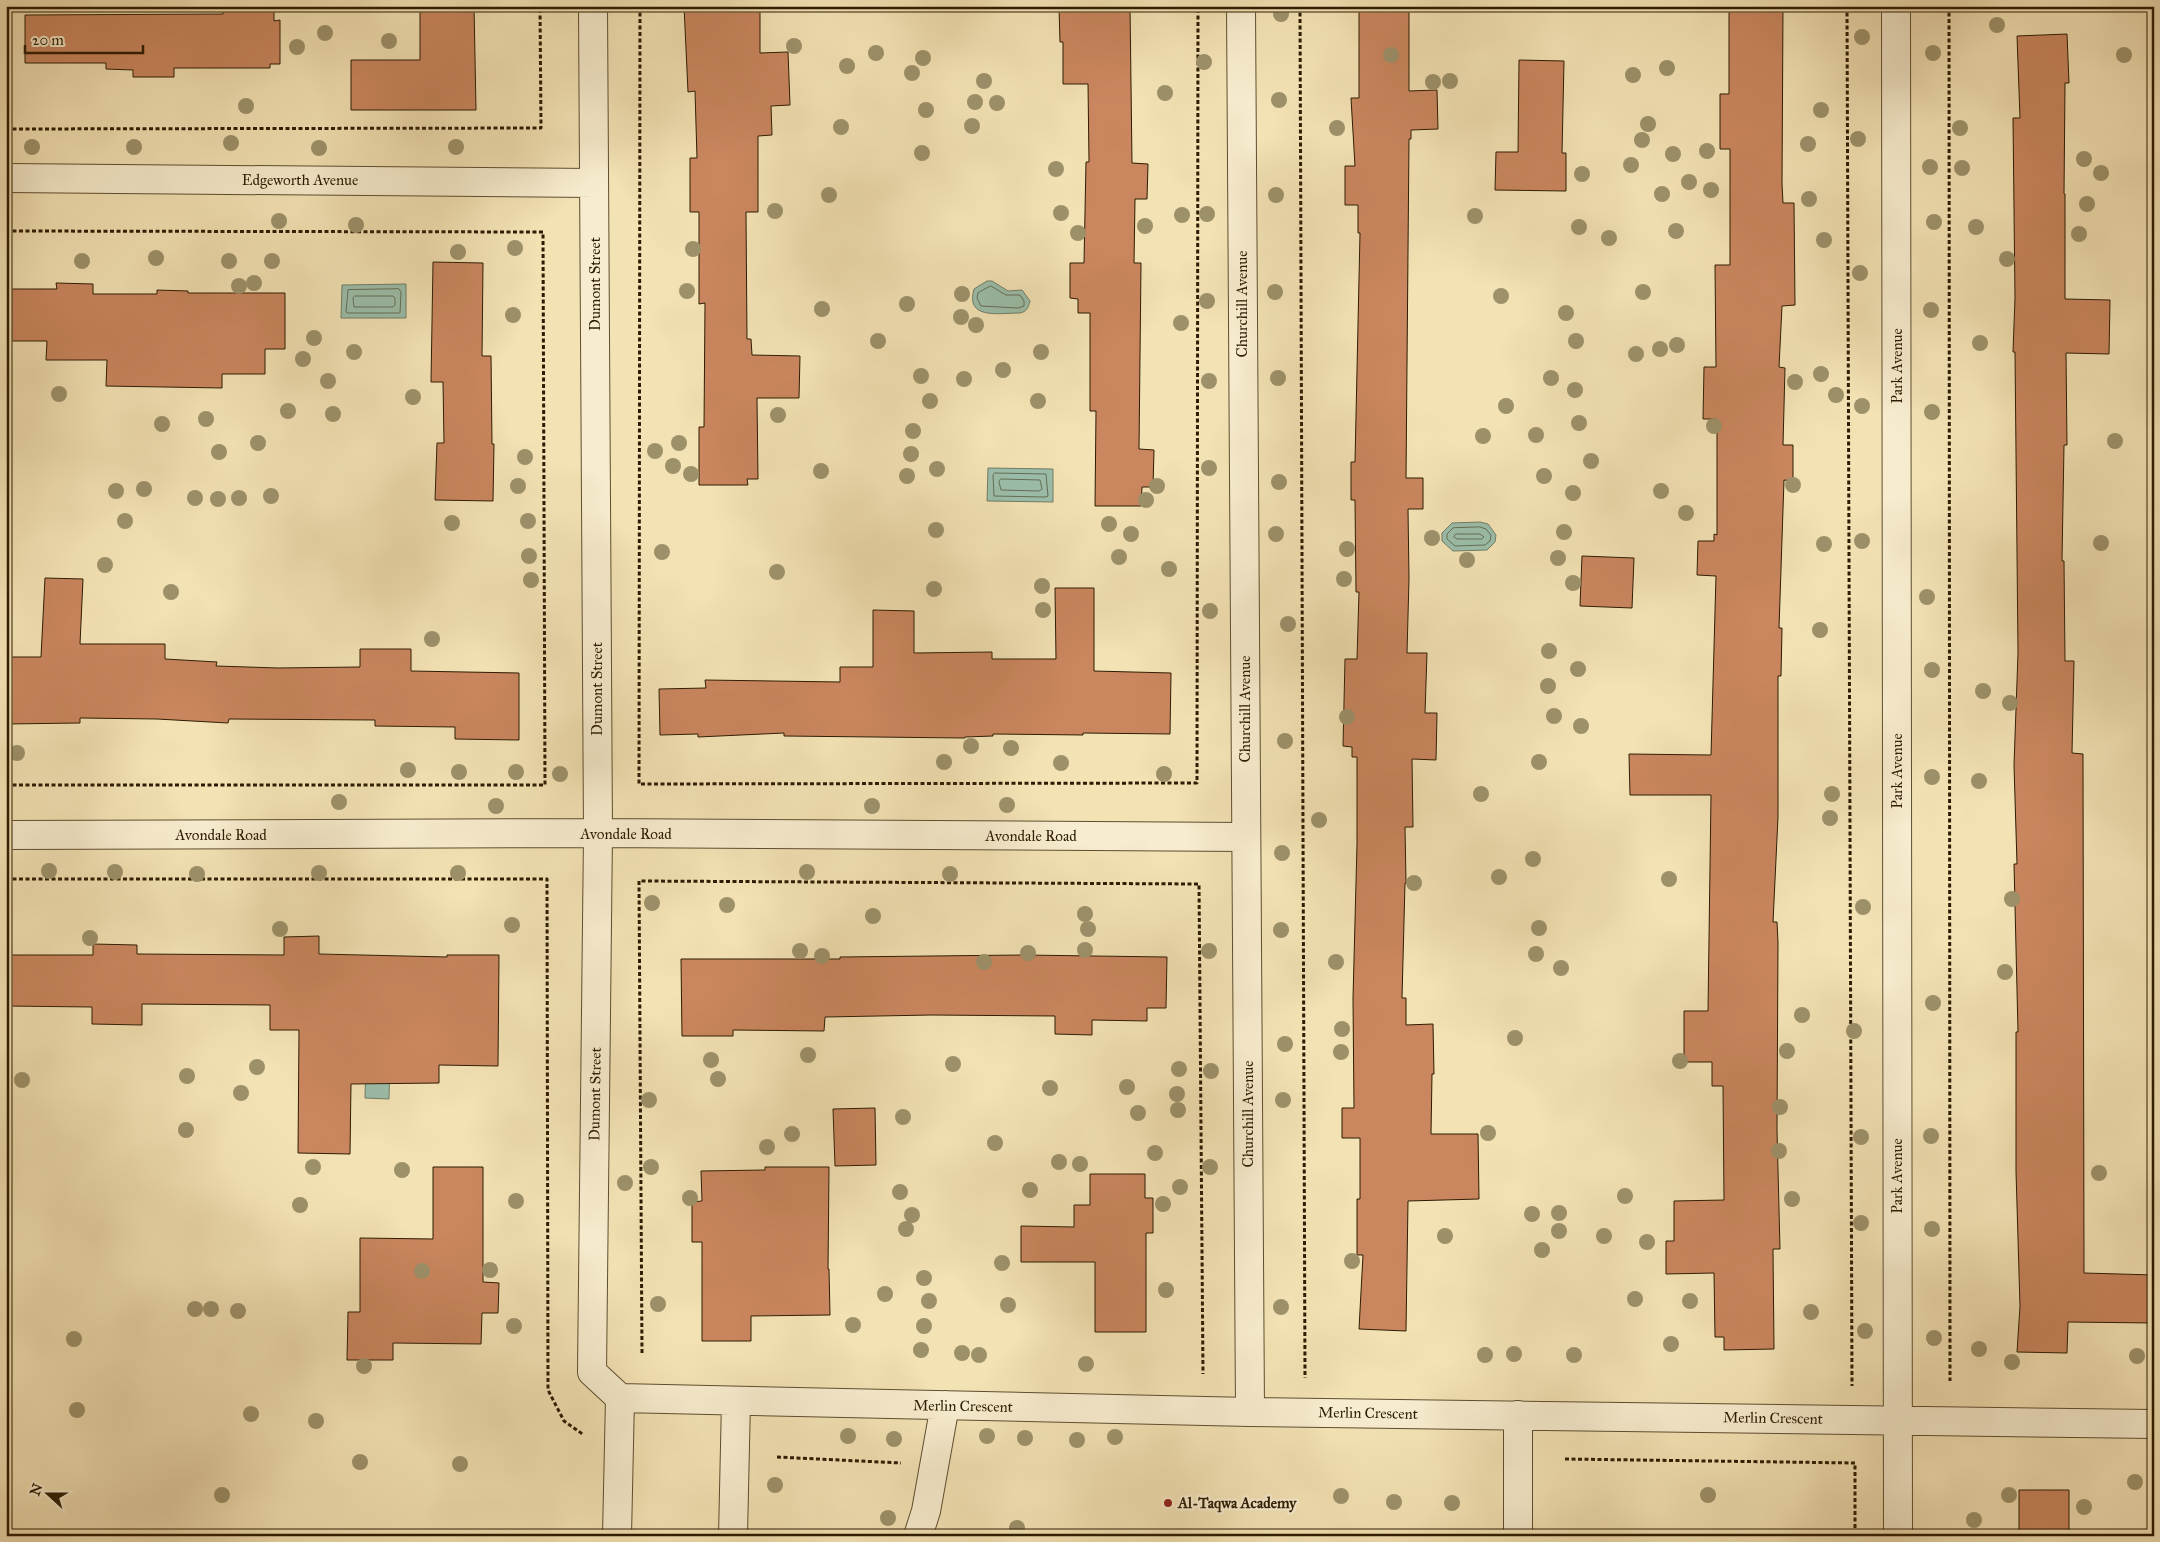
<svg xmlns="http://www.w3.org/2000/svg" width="2160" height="1542" viewBox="0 0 2160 1542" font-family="'IM FELL Great Primer',serif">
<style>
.water{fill:#9bbeaa;stroke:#6f7d67}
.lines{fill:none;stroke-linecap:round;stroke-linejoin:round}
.shore{stroke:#646d56;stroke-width:1}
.building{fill:#ca865f;stroke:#2d1c03}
.minor-casing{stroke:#5e4e2f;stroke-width:30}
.path{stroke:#2d1c03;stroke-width:3;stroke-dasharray:4 2.5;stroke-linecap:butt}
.minor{stroke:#f7ecce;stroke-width:28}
.tree{fill:#9d916a}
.poi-dot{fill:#8f2418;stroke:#f7ecce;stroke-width:2}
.labels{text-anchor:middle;stroke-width:4.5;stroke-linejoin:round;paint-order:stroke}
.street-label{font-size:15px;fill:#2d1c03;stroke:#f7ecce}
.poi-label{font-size:15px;font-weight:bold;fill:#2d1c03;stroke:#f7ecce;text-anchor:start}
</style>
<rect width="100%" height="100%" fill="#f3e2b4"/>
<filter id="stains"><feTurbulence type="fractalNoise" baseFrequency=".004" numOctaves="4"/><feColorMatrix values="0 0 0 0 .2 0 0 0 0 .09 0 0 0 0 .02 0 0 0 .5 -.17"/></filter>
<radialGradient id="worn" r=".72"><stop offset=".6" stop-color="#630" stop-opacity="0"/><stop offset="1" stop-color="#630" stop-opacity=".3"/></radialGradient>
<!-- water -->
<path class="water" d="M987 281H992L1008 291 1022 290 1030 301C1028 308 1027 312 1019 313 999 313 965 320 974 289Z
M406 284V318H341L342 285Z
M988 468 1053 469V502L987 501Z
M1480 522 1488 524 1496 535 1495 542 1487 550 1453 551 1442 541V533L1452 523Z
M366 1053 390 1054 389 1099 365 1098Z"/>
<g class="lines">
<!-- shore -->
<path class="shore" d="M991 286 1006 295H1020L1024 301V306L1018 308 981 306 977 298 978 293Z
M399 289 401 292 400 313H348L346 312 348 290Z
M355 296H393L395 298V305L393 307H354L353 298Z
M995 473 1046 474 1048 496 1045 497 994 496 993 475Z
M1001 479 1040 480 1042 489 1039 491 1001 490 999 482Z
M1480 527 1486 529 1491 535 1490 541 1485 545 1455 546 1447 539V534L1453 528Z
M1456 534H1480L1484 537 1482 539H1457L1454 537Z"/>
</g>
<!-- building -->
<path class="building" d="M420 6H474L476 110H351V60H420Z
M684 6H760V53L788 52 790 105 771 106 772 135 758 136V212H746L747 339H751L752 355 800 356 799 398H757L758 479H747L748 485H699V427H704L705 303 699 304V212H690V158H697L695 91 688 92Z
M1059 6H1130L1132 163 1148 164 1147 199H1135L1134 263H1141L1139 449 1154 450 1153 487H1142L1141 506H1095L1096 411H1090V313H1078V299L1070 298V263H1084L1086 162H1089L1088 84H1063V42H1060Z
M1359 6H1409V91L1437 90 1438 129 1411 130V139H1409L1406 478H1423V509H1408L1409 579 1407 653H1427L1425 713H1437L1436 760 1412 759 1413 827H1405L1406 883H1405L1402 998H1406V1025L1433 1024 1434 1074H1432L1431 1134H1478L1479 1199 1408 1201 1406 1331 1359 1329 1363 1255H1357V1199H1360V1138H1342V1108H1354L1353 998 1357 844V757H1352V747L1343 746 1345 659H1357L1359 592H1356L1355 500H1351V462H1355L1360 233H1358V205H1345V166H1355L1351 98H1359Z
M1729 6H1783L1782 184 1783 203H1794L1795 305 1782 306 1779 367 1785 368 1783 445H1793V481L1784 480 1779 628H1782L1781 676H1778V817L1773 922H1777L1778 942 1777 1130 1780 1249H1773L1774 1349 1724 1350V1337H1715L1714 1273 1666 1274V1241H1674V1201L1724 1200 1723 1086H1712V1062H1684V1011H1708L1711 795H1630L1629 754 1711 755 1716 576 1697 575 1698 541H1714V534L1717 535V419H1703L1704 367H1716L1715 265H1730V149H1720V94H1729Z
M274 10V21L280 20V64H270V68H174V77H133V70L106 69V63H25V15L223 14V11Z
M2067 34 2069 83H2065L2064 194H2065V299L2110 300 2109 354 2066 353 2067 445H2064L2062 561H2064L2065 661H2074L2072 753 2083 754 2084 1273 2154 1275V1323L2068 1322 2067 1353 2017 1352 2020 1306 2016 1171V1032H2018L2014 864H2017L2014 765 2018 653 2015 352H2013L2015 298 2013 118H2020L2017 36Z
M1519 60 1564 61 1562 153H1566V191L1495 190 1496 152H1518Z
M433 262 483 263 482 356H491L492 444H494L493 501 435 500 437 443H444L443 382H431Z
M56 283 93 284V294H157V290L188 291V293H285V349H265V374H222V388L106 386 107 360H46L47 341H12V289H57Z
M1582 556 1634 558 1632 608 1580 606Z
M45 578 83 579 80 644H165V659L217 662 216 666 278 668 360 667V649H411V671L519 673V740L455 739V727L375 726V720L229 719 228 723 157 719 80 718V723L6 724V657H41Z
M1055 588H1094V671L1171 673 1170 734 1083 733V735L993 734V736L965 737V738L784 736V733L698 737V734L660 735 659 689 706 688 705 680 840 682V667H873V610L914 611V653L992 652V659H1056Z
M319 936V954L447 957V955H499L498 1066 439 1065V1083L351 1084 350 1154 298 1153 299 1030H270V1005L142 1004V1025L92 1024V1007L6 1006V955H93V944L137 945V954L284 955V937Z
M1023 955 1167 957 1166 1008H1147V1021L1092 1020V1035L1055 1034V1016L931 1015 825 1017 824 1031 733 1030V1036H682L681 959H840V957Z
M875 1108 876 1165 835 1166 833 1109Z
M433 1167H483V1282L499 1283 498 1313H482L481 1344 393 1343V1360H347L348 1312H360V1238L433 1239Z
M765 1167H829L828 1269H829L830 1315 751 1316V1341H702V1242H692V1202L702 1201 701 1171 765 1170Z
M1090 1174H1145V1198H1153V1233H1146V1332H1095V1262H1021V1226L1074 1227V1205H1090Z
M2019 1490H2069V1536H2019Z"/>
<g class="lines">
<!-- minor casing -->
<g class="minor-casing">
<path id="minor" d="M593 6 598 833 592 1372 620 1398 1250 1412 2154 1424
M1241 6 1250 1412
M1896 6 1898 1536
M6 178 594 183
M6 835 598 833 1246 837
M617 1536 620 1398
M733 1536 736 1401
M918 1536 926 1511 945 1405
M1518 1536V1415"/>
</g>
<!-- path -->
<path class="path" d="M640 6 639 784 1197 783 1198 6
M1300 6 1305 1378
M1847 6 1852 1386
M1949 6 1950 1381
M6 129 541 128 540 6
M6 231 543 232 545 785H6
M6 879H547L548 1390 564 1421 584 1435
M642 1353 639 881 1199 884 1203 1374
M777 1457 901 1463
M1565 1459 1855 1463V1536"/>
<!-- minor -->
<use href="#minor" class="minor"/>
</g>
<!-- trees -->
<g class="tree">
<circle cx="1281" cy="14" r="8"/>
<circle cx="1997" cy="25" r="8"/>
<circle cx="325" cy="33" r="8"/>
<circle cx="1862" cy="37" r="8"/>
<circle cx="389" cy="41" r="8"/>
<circle cx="794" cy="46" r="8"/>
<circle cx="297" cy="47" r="8"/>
<circle cx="876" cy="53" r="8"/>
<circle cx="1933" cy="53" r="8"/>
<circle cx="1391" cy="55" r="8"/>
<circle cx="2124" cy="55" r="8"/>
<circle cx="923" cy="58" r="8"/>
<circle cx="1204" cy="62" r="8"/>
<circle cx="847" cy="66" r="8"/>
<circle cx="1667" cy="68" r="8"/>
<circle cx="912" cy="73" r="8"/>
<circle cx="1633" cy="75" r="8"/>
<circle cx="984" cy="81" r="8"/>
<circle cx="1450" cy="81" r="8"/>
<circle cx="1433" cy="82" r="8"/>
<circle cx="1165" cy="93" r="8"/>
<circle cx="1279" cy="100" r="8"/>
<circle cx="975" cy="102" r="8"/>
<circle cx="997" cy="103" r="8"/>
<circle cx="246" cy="106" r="8"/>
<circle cx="926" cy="110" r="8"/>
<circle cx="1821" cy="110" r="8"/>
<circle cx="1648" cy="124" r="8"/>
<circle cx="972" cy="126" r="8"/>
<circle cx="841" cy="127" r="8"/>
<circle cx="1337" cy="128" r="8"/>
<circle cx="1960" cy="128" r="8"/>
<circle cx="1858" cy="139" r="8"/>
<circle cx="1642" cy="140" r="8"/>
<circle cx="231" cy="143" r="8"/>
<circle cx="1808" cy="144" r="8"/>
<circle cx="32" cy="147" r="8"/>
<circle cx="134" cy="147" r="8"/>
<circle cx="456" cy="147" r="8"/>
<circle cx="319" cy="148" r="8"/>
<circle cx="1707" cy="151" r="8"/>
<circle cx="922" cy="153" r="8"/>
<circle cx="1673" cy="154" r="8"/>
<circle cx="2084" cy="159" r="8"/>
<circle cx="1631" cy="165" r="8"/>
<circle cx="1930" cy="167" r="8"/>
<circle cx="1962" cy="168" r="8"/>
<circle cx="1056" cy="169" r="8"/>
<circle cx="2101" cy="173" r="8"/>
<circle cx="1582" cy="174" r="8"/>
<circle cx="1689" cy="182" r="8"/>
<circle cx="1711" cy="190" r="8"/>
<circle cx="1662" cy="194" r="8"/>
<circle cx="829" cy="195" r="8"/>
<circle cx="1276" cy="195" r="8"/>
<circle cx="1809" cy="199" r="8"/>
<circle cx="2087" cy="204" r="8"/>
<circle cx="775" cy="211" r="8"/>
<circle cx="1061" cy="213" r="8"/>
<circle cx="1207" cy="214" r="8"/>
<circle cx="1182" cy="215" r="8"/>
<circle cx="1475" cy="216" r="8"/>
<circle cx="279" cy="221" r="8"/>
<circle cx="1934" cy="222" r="8"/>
<circle cx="356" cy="225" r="8"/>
<circle cx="1145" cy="226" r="8"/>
<circle cx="1579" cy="227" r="8"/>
<circle cx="1976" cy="227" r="8"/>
<circle cx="1676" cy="231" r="8"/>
<circle cx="1078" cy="233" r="8"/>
<circle cx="2079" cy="234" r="8"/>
<circle cx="1609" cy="238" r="8"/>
<circle cx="1824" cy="240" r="8"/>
<circle cx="515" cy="248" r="8"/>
<circle cx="693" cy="249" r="8"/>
<circle cx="458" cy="252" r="8"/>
<circle cx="156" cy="258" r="8"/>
<circle cx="2007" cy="259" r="8"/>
<circle cx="82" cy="261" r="8"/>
<circle cx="229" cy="261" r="8"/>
<circle cx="272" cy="261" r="8"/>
<circle cx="1860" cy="273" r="8"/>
<circle cx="254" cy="283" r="8"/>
<circle cx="239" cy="286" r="8"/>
<circle cx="687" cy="291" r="8"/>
<circle cx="1275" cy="292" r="8"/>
<circle cx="1643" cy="292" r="8"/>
<circle cx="962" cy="294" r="8"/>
<circle cx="1501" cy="296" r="8"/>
<circle cx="1207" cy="301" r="8"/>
<circle cx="907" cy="304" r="8"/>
<circle cx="822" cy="309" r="8"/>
<circle cx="1931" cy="310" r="8"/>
<circle cx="1566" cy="313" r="8"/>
<circle cx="513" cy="315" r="8"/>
<circle cx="961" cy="317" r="8"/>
<circle cx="1181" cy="323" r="8"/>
<circle cx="976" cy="325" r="8"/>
<circle cx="314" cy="338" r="8"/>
<circle cx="878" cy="341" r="8"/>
<circle cx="1576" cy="341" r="8"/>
<circle cx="1980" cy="343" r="8"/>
<circle cx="1677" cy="345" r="8"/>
<circle cx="1660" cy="349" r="8"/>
<circle cx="354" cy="352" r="8"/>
<circle cx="1041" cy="352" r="8"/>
<circle cx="1636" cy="354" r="8"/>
<circle cx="303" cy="359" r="8"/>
<circle cx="1003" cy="370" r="8"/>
<circle cx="1821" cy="374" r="8"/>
<circle cx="921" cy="376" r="8"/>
<circle cx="1278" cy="378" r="8"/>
<circle cx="1551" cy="378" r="8"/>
<circle cx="964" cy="379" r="8"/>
<circle cx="328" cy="381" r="8"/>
<circle cx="1209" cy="381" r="8"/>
<circle cx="1795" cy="382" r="8"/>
<circle cx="1575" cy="390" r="8"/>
<circle cx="59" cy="394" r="8"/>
<circle cx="1836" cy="395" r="8"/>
<circle cx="413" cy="397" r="8"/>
<circle cx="930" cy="401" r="8"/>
<circle cx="1038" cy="401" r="8"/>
<circle cx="1506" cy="406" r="8"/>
<circle cx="1862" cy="406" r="8"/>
<circle cx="288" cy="411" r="8"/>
<circle cx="1932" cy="412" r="8"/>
<circle cx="333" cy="414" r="8"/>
<circle cx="778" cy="415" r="8"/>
<circle cx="206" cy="419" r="8"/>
<circle cx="1579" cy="423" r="8"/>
<circle cx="162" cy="424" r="8"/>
<circle cx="1714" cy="426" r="8"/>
<circle cx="913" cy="431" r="8"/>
<circle cx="1536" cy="435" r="8"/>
<circle cx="1483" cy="436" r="8"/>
<circle cx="2115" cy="441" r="8"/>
<circle cx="258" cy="443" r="8"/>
<circle cx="679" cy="443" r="8"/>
<circle cx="655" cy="451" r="8"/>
<circle cx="219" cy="452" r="8"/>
<circle cx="911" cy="454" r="8"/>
<circle cx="525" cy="457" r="8"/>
<circle cx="1591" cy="461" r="8"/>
<circle cx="673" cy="466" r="8"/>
<circle cx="1209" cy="468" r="8"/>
<circle cx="937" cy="469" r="8"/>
<circle cx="821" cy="471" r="8"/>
<circle cx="691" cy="474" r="8"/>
<circle cx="907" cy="476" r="8"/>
<circle cx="1544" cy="476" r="8"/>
<circle cx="1279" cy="482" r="8"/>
<circle cx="1793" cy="485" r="8"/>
<circle cx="518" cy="486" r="8"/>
<circle cx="1157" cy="486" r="8"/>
<circle cx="144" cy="489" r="8"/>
<circle cx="116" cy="491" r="8"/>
<circle cx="1661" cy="491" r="8"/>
<circle cx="1573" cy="493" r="8"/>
<circle cx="271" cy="496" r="8"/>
<circle cx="195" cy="498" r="8"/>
<circle cx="239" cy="498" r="8"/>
<circle cx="218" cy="499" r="8"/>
<circle cx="1146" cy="500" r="8"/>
<circle cx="1686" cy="513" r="8"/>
<circle cx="125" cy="521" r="8"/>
<circle cx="528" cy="521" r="8"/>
<circle cx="452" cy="523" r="8"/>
<circle cx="1109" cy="524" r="8"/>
<circle cx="936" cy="530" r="8"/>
<circle cx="1564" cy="532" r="8"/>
<circle cx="1131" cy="534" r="8"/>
<circle cx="1276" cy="534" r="8"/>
<circle cx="1432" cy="538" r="8"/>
<circle cx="1862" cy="541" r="8"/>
<circle cx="2101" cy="543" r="8"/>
<circle cx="1824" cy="544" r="8"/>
<circle cx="1347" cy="549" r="8"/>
<circle cx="662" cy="552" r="8"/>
<circle cx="529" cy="556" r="8"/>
<circle cx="1119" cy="557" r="8"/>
<circle cx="1558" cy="558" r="8"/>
<circle cx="1467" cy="560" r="8"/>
<circle cx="105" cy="565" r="8"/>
<circle cx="1169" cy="569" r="8"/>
<circle cx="777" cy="572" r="8"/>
<circle cx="1344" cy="579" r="8"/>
<circle cx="531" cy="580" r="8"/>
<circle cx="1573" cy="583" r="8"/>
<circle cx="1042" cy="586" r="8"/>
<circle cx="934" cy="589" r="8"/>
<circle cx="171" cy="592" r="8"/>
<circle cx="1927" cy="597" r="8"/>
<circle cx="1043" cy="610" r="8"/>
<circle cx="1210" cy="611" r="8"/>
<circle cx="1288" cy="624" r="8"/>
<circle cx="1820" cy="630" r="8"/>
<circle cx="432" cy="639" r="8"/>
<circle cx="1549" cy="651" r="8"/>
<circle cx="1578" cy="669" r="8"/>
<circle cx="1932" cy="670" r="8"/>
<circle cx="1548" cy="686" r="8"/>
<circle cx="1983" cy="691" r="8"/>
<circle cx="2010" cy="703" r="8"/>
<circle cx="1554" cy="716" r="8"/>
<circle cx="1347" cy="717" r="8"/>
<circle cx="1581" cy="726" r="8"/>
<circle cx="1285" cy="741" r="8"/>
<circle cx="971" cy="746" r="8"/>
<circle cx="1011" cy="748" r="8"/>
<circle cx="17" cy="753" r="8"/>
<circle cx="944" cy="762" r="8"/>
<circle cx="1539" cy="762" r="8"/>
<circle cx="1061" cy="763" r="8"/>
<circle cx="408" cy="770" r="8"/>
<circle cx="459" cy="772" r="8"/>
<circle cx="516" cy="772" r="8"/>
<circle cx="560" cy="774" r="8"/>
<circle cx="1164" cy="774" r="8"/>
<circle cx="1932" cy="777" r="8"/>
<circle cx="1979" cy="781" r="8"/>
<circle cx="1481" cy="794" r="8"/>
<circle cx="1832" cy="794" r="8"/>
<circle cx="339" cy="802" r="8"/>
<circle cx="1007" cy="805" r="8"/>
<circle cx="496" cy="806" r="8"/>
<circle cx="872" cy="806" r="8"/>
<circle cx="1830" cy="818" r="8"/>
<circle cx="1319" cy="820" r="8"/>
<circle cx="1282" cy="853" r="8"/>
<circle cx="1533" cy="859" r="8"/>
<circle cx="49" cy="871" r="8"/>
<circle cx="115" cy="872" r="8"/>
<circle cx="807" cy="872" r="8"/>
<circle cx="319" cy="873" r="8"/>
<circle cx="458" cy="873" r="8"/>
<circle cx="197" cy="874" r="8"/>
<circle cx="950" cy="874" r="8"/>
<circle cx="1499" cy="877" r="8"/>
<circle cx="1669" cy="879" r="8"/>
<circle cx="1414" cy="883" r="8"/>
<circle cx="2012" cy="899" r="8"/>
<circle cx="652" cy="903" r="8"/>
<circle cx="727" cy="905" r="8"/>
<circle cx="1863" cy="907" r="8"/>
<circle cx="1085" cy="914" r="8"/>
<circle cx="873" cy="916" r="8"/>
<circle cx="512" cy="925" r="8"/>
<circle cx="1539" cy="928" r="8"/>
<circle cx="280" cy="929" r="8"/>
<circle cx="1088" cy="929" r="8"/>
<circle cx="1281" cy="930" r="8"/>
<circle cx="90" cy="938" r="8"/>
<circle cx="1085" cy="950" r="8"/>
<circle cx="800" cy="951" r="8"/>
<circle cx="1209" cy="951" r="8"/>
<circle cx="1028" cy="953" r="8"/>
<circle cx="1536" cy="954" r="8"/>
<circle cx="822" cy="956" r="8"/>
<circle cx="984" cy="962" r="8"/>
<circle cx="1336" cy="962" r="8"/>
<circle cx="1561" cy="968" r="8"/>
<circle cx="2005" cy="972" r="8"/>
<circle cx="1933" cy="1003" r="8"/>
<circle cx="1802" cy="1015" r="8"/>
<circle cx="1342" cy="1029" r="8"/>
<circle cx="1854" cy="1031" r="8"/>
<circle cx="1515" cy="1038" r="8"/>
<circle cx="1285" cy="1044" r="8"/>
<circle cx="1787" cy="1051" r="8"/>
<circle cx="1341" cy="1052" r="8"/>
<circle cx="808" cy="1055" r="8"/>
<circle cx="711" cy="1060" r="8"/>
<circle cx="1680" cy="1061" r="8"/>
<circle cx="953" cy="1064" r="8"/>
<circle cx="257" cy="1067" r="8"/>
<circle cx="1179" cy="1069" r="8"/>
<circle cx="1211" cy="1071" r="8"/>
<circle cx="187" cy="1076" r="8"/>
<circle cx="718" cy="1079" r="8"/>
<circle cx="22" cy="1080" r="8"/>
<circle cx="1127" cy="1087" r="8"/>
<circle cx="1050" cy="1088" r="8"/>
<circle cx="241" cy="1093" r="8"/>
<circle cx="1177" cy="1094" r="8"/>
<circle cx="649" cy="1100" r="8"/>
<circle cx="1283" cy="1100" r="8"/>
<circle cx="1780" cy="1107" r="8"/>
<circle cx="1178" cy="1110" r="8"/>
<circle cx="1138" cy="1113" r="8"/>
<circle cx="903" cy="1117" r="8"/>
<circle cx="186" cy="1130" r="8"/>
<circle cx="1488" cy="1133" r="8"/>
<circle cx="792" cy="1134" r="8"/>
<circle cx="1931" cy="1136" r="8"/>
<circle cx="1861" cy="1137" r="8"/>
<circle cx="995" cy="1143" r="8"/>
<circle cx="767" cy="1147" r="8"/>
<circle cx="1779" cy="1151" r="8"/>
<circle cx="1155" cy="1153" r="8"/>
<circle cx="1059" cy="1162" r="8"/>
<circle cx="1080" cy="1164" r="8"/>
<circle cx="313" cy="1167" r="8"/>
<circle cx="651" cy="1167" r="8"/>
<circle cx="1210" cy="1167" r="8"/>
<circle cx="402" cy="1170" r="8"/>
<circle cx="2099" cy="1173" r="8"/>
<circle cx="625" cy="1183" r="8"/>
<circle cx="1180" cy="1187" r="8"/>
<circle cx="1030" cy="1190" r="8"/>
<circle cx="900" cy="1192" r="8"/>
<circle cx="1625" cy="1196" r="8"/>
<circle cx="690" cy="1198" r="8"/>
<circle cx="1792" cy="1199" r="8"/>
<circle cx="516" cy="1201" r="8"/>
<circle cx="1163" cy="1204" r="8"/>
<circle cx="300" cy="1205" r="8"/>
<circle cx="1559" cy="1213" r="8"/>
<circle cx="1532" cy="1214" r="8"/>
<circle cx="912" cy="1215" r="8"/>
<circle cx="1861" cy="1223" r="8"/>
<circle cx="906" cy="1229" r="8"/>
<circle cx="1932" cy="1229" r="8"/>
<circle cx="1559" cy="1231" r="8"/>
<circle cx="1445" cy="1236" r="8"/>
<circle cx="1604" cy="1236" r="8"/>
<circle cx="1647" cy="1242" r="8"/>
<circle cx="1542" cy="1250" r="8"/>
<circle cx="1352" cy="1261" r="8"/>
<circle cx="1002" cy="1263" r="8"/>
<circle cx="490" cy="1270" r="8"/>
<circle cx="422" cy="1271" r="8"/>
<circle cx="924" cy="1278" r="8"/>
<circle cx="1166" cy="1290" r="8"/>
<circle cx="885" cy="1294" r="8"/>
<circle cx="1635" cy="1299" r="8"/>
<circle cx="929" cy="1301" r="8"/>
<circle cx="1690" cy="1301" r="8"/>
<circle cx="658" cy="1304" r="8"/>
<circle cx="1008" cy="1305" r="8"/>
<circle cx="1281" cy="1307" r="8"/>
<circle cx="195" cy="1309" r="8"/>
<circle cx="211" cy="1309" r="8"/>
<circle cx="238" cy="1311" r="8"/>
<circle cx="1811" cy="1312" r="8"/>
<circle cx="853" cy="1325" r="8"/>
<circle cx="514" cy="1326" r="8"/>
<circle cx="924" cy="1326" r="8"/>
<circle cx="1865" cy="1331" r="8"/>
<circle cx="1934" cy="1338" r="8"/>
<circle cx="74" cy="1339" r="8"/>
<circle cx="1671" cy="1344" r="8"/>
<circle cx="1979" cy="1349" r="8"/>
<circle cx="921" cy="1350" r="8"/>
<circle cx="962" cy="1353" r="8"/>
<circle cx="1514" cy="1354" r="8"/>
<circle cx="979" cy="1355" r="8"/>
<circle cx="1485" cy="1355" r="8"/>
<circle cx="1574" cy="1355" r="8"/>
<circle cx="2137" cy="1356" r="8"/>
<circle cx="2012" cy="1362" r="8"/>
<circle cx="1086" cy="1364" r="8"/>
<circle cx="364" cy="1366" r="8"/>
<circle cx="77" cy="1410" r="8"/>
<circle cx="251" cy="1414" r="8"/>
<circle cx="316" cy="1421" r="8"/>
<circle cx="848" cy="1436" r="8"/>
<circle cx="987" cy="1436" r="8"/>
<circle cx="1115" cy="1437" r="8"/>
<circle cx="1025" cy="1438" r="8"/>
<circle cx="894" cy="1439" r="8"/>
<circle cx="1077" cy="1440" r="8"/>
<circle cx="360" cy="1462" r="8"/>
<circle cx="460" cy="1464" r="8"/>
<circle cx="2135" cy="1482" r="8"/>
<circle cx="775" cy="1485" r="8"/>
<circle cx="222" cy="1495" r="8"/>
<circle cx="1708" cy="1495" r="8"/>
<circle cx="2009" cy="1495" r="8"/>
<circle cx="1341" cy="1496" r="8"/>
<circle cx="1394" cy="1502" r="8"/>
<circle cx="1452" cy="1503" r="8"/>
<circle cx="2084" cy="1507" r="8"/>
<circle cx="888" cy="1518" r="8"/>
<circle cx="1974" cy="1520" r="8"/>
<circle cx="1017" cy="1528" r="8"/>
</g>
<!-- markers -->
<circle class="poi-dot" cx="1168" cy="1503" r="5"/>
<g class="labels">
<!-- street labels -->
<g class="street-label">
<text x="300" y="185">Edgeworth Avenue</text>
<text transform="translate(595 284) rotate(-90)" y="5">Dumont Street</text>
<text transform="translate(1242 304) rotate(-90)" y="5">Churchill Avenue</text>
<text transform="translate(1897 366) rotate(-90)" y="5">Park Avenue</text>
<text transform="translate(597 689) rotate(-90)" y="5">Dumont Street</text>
<text transform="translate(1245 709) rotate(-90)" y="5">Churchill Avenue</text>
<text transform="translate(1897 771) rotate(-90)" y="5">Park Avenue</text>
<text x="626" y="839">Avondale Road</text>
<text x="221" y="840">Avondale Road</text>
<text x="1031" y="841">Avondale Road</text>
<text transform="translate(595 1094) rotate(-89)" y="5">Dumont Street</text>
<text transform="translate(1248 1114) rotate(-90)" y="5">Churchill Avenue</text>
<text transform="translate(1897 1176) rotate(-90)" y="5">Park Avenue</text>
<text transform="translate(963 1406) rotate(1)" y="5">Merlin Crescent</text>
<text transform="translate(1368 1413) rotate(1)" y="5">Merlin Crescent</text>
<text transform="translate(1773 1418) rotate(1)" y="5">Merlin Crescent</text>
</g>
<!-- poi labels -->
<g class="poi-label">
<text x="1178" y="1508">Al-Taqwa Academy</text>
</g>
</g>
<!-- margin -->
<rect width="2160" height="1542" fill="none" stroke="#f3e2b4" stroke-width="25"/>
<rect x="8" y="8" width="2145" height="1527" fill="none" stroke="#2d1c03" stroke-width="2.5"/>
<rect x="12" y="12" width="2135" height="1517" fill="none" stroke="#2d1c03"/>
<!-- north arrow -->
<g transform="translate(48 1494) rotate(291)" stroke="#f7ecce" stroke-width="4" paint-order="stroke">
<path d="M0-4L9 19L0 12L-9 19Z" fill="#2d1c03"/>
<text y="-8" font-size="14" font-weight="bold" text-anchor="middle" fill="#2d1c03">N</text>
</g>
<!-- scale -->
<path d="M25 45v8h118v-8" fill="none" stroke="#2d1c03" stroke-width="2.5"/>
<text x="32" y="45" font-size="15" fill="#2d1c03" stroke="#f7ecce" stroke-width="4" paint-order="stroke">20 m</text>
<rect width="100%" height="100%" filter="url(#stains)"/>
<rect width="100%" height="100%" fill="url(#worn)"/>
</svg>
